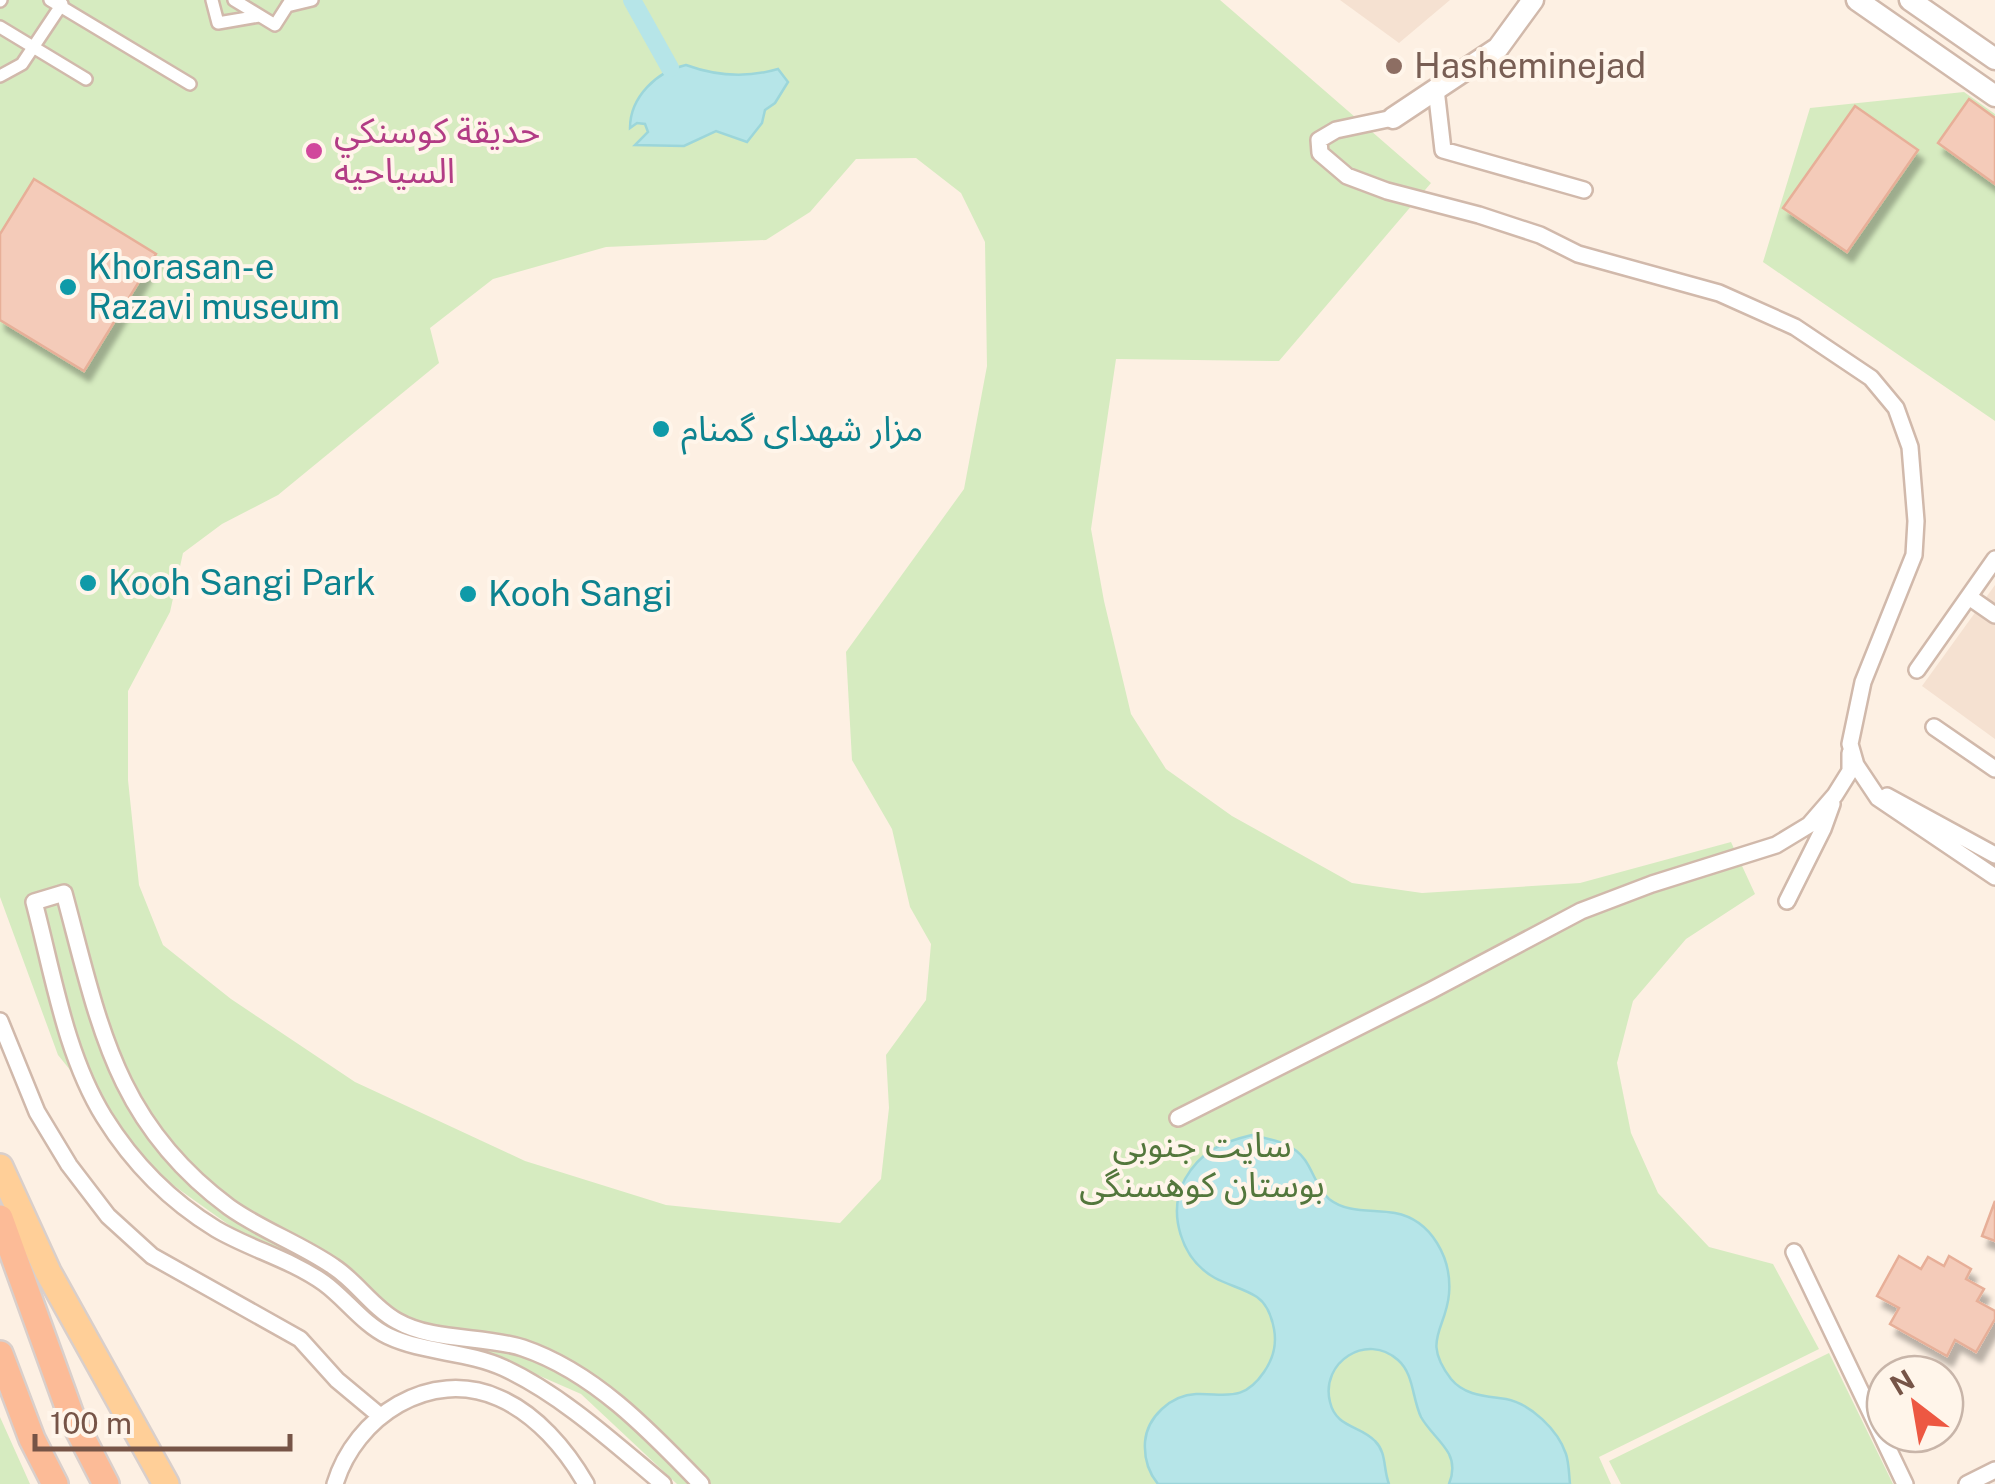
<svg xmlns="http://www.w3.org/2000/svg" width="1995" height="1484" viewBox="0 0 1995 1484" font-family="'Public Sans','Noto Sans Arabic',sans-serif">
<style>
.residential{fill:#f5e1d1}
.green{fill:#d6ebc0;fill-rule:evenodd}
.water{fill:#b6e5e8;stroke:#9cd6da;stroke-width:2.5}
.lines{fill:none;stroke-linecap:round;stroke-linejoin:round}
.canal{stroke:#b6e5e8;stroke-width:18}
.building{fill:#f4cbb9;stroke:#e7af98;stroke-width:2.5;filter:url(#shadow)}
.pedestrian-casing{stroke:#d1b9ab;stroke-width:16}
.minor-casing{stroke:#d1b9ab;stroke-width:20}
.tertiary-casing{stroke:#d1b9ab;stroke-width:25}
.primary-casing{stroke:#d9cfcb;stroke-width:30}
.trunk-casing{stroke:#d9cfcb;stroke-width:30}
.pedestrian{stroke:#fff;stroke-width:11}
.minor{stroke:#fff;stroke-width:15}
.tertiary{stroke:#fff;stroke-width:20}
.primary{stroke:#ffcf98;stroke-width:25}
.trunk{stroke:#fcbb97;stroke-width:25}
.education-dot{fill:#8d6e63;stroke:#fff5ea;stroke-width:4}
.hotel-dot{fill:#d1479c;stroke:#fff5ea;stroke-width:4}
.culture-dot{fill:#0f9aa8;stroke:#fff5ea;stroke-width:4}
.labels{text-anchor:middle;stroke-width:8;stroke-linejoin:round;paint-order:stroke}
.education-label{font-size:35px;fill:#785e54;stroke:#fff5ea;text-anchor:start}
.hotel-label{font-size:35px;fill:#b23c85;stroke:#fff5ea;text-anchor:start}
.culture-label{font-size:35px;fill:#0d838f;stroke:#fff5ea;text-anchor:start}
.park-label{font-size:35px;fill:#53773c;stroke:#fff5ea}
</style>
<defs>
<filter id="shadow"><feDropShadow dx="5.5" dy="10" stdDeviation="2.5" flood-color="#0004"/></filter>
</defs>
<rect width="100%" height="100%" fill="#fdf0e3"/>
<!-- residential -->
<path class="residential" d="M1340 0H1450L1399 43Z
M1995 585V739L1922 686Z"/>
<!-- green -->
<path class="green" d="M0 0H1220L1431 183 1279 361 1116 359 1091 529 1104 601 1131 714 1166 769 1232 816 1352 883 1422 893 1580 883 1731 842 1755 894 1686 939 1633 1001 1617 1063 1631 1133 1658 1193 1709 1247 1773 1264 1819 1349 1599 1457 1611 1484H677L581 1394 494 1356 390 1334 331 1278 236 1230 149 1168 58 1055 0 897ZM916 158 961 193 985 242 987 366 964 489 846 652 852 760 892 829 910 907 931 944 926 1000 886 1055 889 1108 881 1179 840 1223 666 1205 525 1161 355 1082 231 999 163 945 139 885 128 780V691L170 612 183 553 222 524 278 495 439 363 430 328 493 279 606 247 766 240 810 212 856 159Z
M1964 92 1995 114V421L1763 262 1810 108Z
M1829 1353 1893 1484H1621L1609 1461Z
M0 1417 30 1484H0Z"/>
<!-- water -->
<path class="water" d="M686 65C716 76 747 78 778 69L788 82 775 103 765 110 762 123 747 142 716 131 684 146 635 145 648 132 645 124 637 123 630 128C630 97 657 71 686 65Z
M1252 1135C1272 1140 1292 1142 1305 1160 1314 1173 1317 1188 1329 1199 1348 1214 1373 1209 1395 1213 1432 1220 1452 1259 1449 1294 1446 1330 1421 1340 1451 1379 1465 1396 1486 1396 1506 1399 1531 1404 1558 1430 1566 1454 1569 1463 1569 1475 1570 1484H1449C1453 1474 1454 1464 1449 1454 1442 1441 1428 1430 1421 1417 1412 1398 1414 1374 1398 1360 1367 1332 1320 1362 1330 1402 1336 1428 1360 1425 1375 1441 1387 1453 1383 1469 1389 1484H1158C1148 1472 1144 1458 1145 1442 1147 1417 1171 1395 1196 1394 1225 1393 1243 1403 1264 1372 1273 1359 1277 1345 1274 1329 1272 1318 1267 1304 1257 1297 1245 1289 1228 1285 1215 1278 1181 1259 1167 1213 1185 1179 1201 1151 1222 1142 1252 1135Z"/>
<g class="lines">
<!-- canal -->
<path class="canal" d="M632 0 670 68"/>
</g>
<!-- building -->
<path class="building" d="M1969 99 1995 118V184L1938 143Z
M1855 106 1918 150 1847 252 1783 208Z
M34 179 156 254 84 371 0 320V234Z
M1995 1201V1241L1982 1236Z
M1899 1256 1921 1269 1928 1257 1944 1266 1949 1256 1971 1269 1966 1279 1984 1289 1977 1301 1995 1311V1319L1976 1352 1955 1340 1947 1356 1890 1324 1899 1308 1877 1296Z"/>
<g class="lines">
<!-- pedestrian casing -->
<g class="pedestrian-casing">
<path id="pedestrian" d="M50 0 190 84
M212 0 218 23 259 16
M234 0 275 25 291 0
M0 1 1 0
M287 6 312 0
M0 27 86 79
M0 76 22 64 62 4"/>
</g>
<!-- minor casing -->
<g class="minor-casing">
<path id="minor" d="M1436 89 1443 150 1584 190
M1393 118 1336 130 1319 140 1320 153 1347 176 1387 191 1479 215 1540 235 1578 254 1719 293 1795 327 1871 378 1896 408 1910 447 1916 521 1914 555 1863 682 1850 744 1856 765 1878 798 1995 877
M1969 597 1995 615
M1917 670 1995 559
M1934 727 1995 769
M1887 796 1995 855
M1787 901 1823 829 1832 804
M0 1021 37 1112 69 1165 108 1216 152 1256 300 1339 337 1380 379 1415
M1178 1118 1430 991 1581 911 1652 884 1776 845 1809 825 1835 795 1850 771V753
M1794 1252 1905 1484
M335 1484C355 1417 430 1367 499 1398 536 1414 566 1449 586 1484
M663 1484C614 1443 562 1395 504 1368 467 1351 424 1353 388 1336 363 1324 346 1299 324 1283 290 1259 250 1249 216 1229 170 1201 132 1162 104 1117 65 1054 53 973 34 902L64 893C99 1022 114 1122 229 1207 261 1230 301 1244 334 1267 357 1282 373 1308 397 1321 434 1342 483 1335 523 1348 594 1372 650 1431 701 1484
M1967 1484 1995 1470"/>
</g>
<!-- tertiary casing -->
<g class="tertiary-casing">
<path id="tertiary" d="M1857 0 1995 96
M1910 0 1995 59
M1393 118 1498 48 1533 0"/>
</g>
<!-- primary casing -->
<g class="primary-casing">
<path id="primary" d="M0 1167 48 1272 166 1484"/>
</g>
<!-- trunk casing -->
<g class="trunk-casing">
<path id="trunk" d="M0 1218 72 1418 106 1484
M0 1354 32 1439 55 1484"/>
</g>
<!-- pedestrian -->
<use href="#pedestrian" class="pedestrian"/>
<!-- minor -->
<use href="#minor" class="minor"/>
<!-- tertiary -->
<use href="#tertiary" class="tertiary"/>
<!-- primary -->
<use href="#primary" class="primary"/>
<!-- trunk -->
<use href="#trunk" class="trunk"/>
</g>
<!-- markers -->
<circle class="education-dot" cx="1394" cy="66" r="10"/>
<circle class="hotel-dot" cx="314" cy="151" r="10"/>
<g class="culture-dot">
<circle cx="68" cy="287" r="10"/>
<circle cx="661" cy="429" r="10"/>
<circle cx="88" cy="583" r="10"/>
<circle cx="468" cy="594" r="10"/>
</g>
<g class="labels">
<!-- education labels -->
<g class="education-label">
<text x="1414" y="78">Hasheminejad</text>
</g>
<!-- hotel labels -->
<g class="hotel-label">
<text x="334" y="143">حديقة كوسنكي<tspan x="334" dy="40">السياحيه</tspan></text>
</g>
<!-- culture labels -->
<g class="culture-label">
<text x="88" y="279">Khorasan-e<tspan x="88" dy="40">Razavi museum</tspan></text>
<text x="681" y="441">مزار شهدای گمنام</text>
<text x="108" y="595">Kooh Sangi Park</text>
<text x="488" y="606">Kooh Sangi</text>
</g>
<!-- park labels -->
<g class="park-label">
<text x="1202" y="1157">سایت جنوبی<tspan x="1202" dy="40">بوستان کوهسنگی</tspan></text>
</g>
</g>
<!-- north arrow -->
<g transform="translate(1915 1404) rotate(329)"><circle r="48" fill="#fff5ea" stroke="#c8b5a9" stroke-width="2.5"/>
<path d="M0-8L18 38L0 25L-18 38Z" fill="#ed5842"/>
<text y="-15" font-size="28" font-weight="bold" text-anchor="middle" fill="#765447">N</text>
</g>
<!-- scale -->
<path d="M35 1434v15h255v-15" fill="none" stroke="#765447" stroke-width="5"/>
<text x="50" y="1434" font-size="30" fill="#765447" stroke="#fff5ea" stroke-width="8" paint-order="stroke">100 m</text>
</svg>
